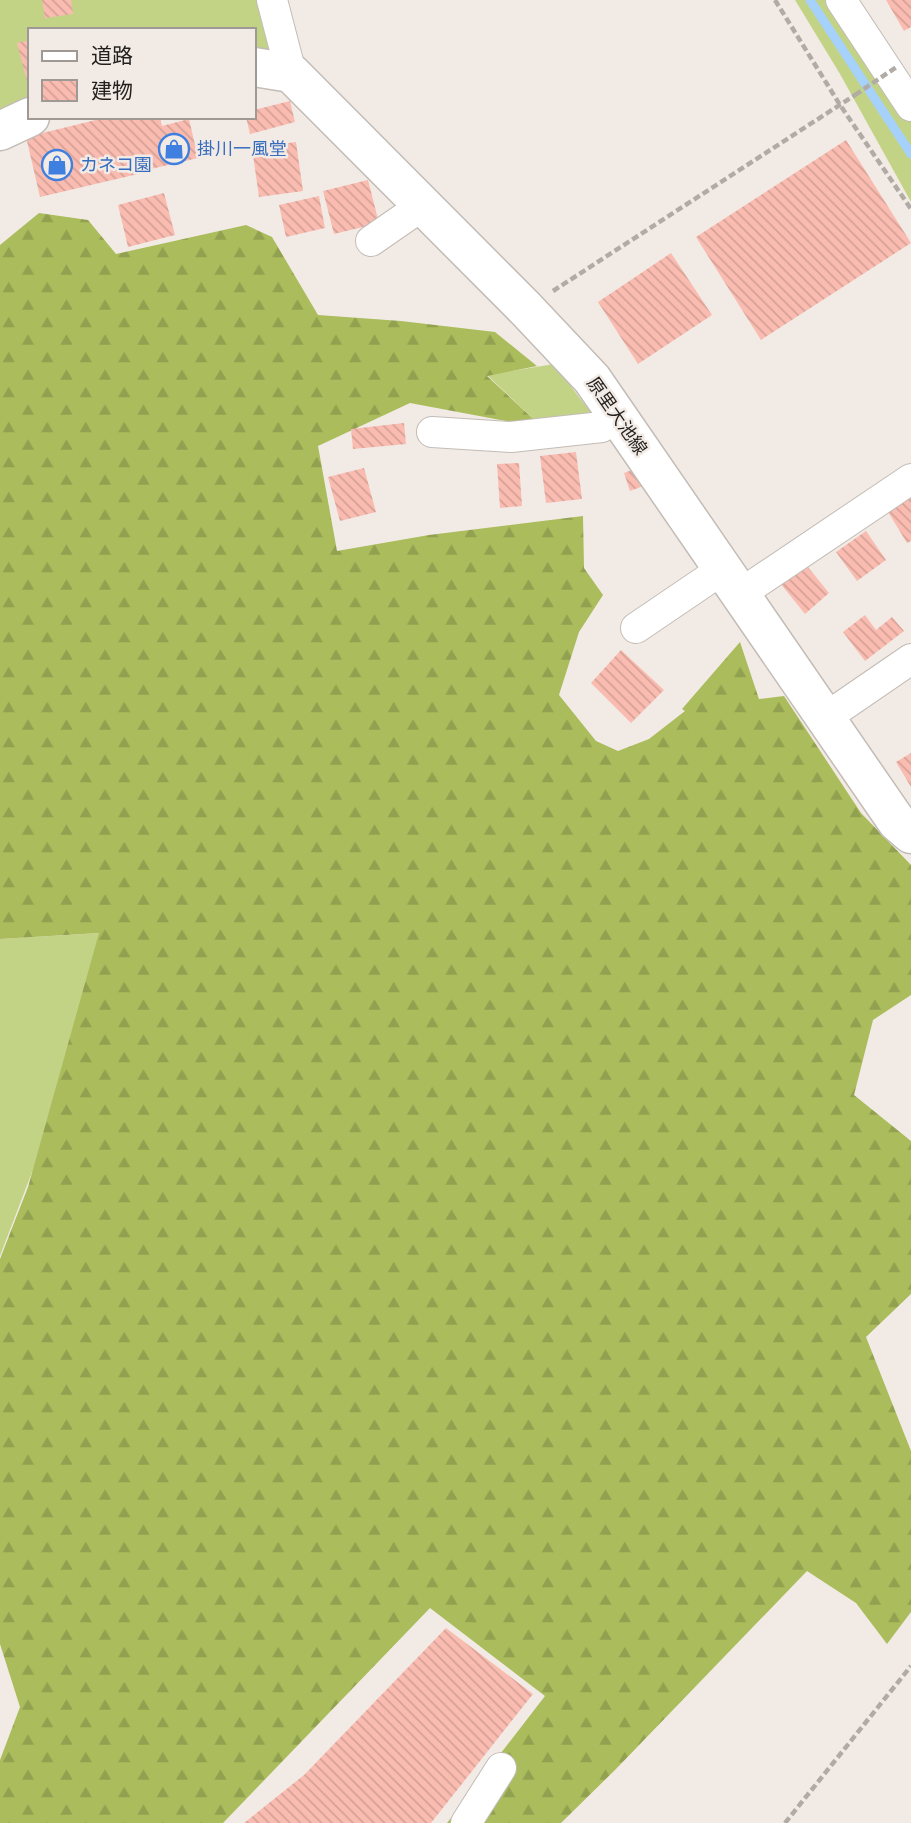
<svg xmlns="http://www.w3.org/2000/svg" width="911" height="1823" viewBox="0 0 911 1823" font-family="Inter,'Noto Sans JP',sans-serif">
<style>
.grass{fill:#c3d386}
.forest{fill:url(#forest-firs)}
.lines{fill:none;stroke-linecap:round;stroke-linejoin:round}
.stream{stroke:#a6d1fb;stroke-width:9}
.building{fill:url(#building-back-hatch)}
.minor-casing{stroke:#c3bcb6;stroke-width:32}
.secondary-casing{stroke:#c3bcb6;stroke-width:41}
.path{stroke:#b1aba6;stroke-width:4.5;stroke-dasharray:7 3.5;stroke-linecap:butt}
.minor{stroke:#fff;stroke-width:30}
.secondary{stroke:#fff;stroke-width:38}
.path-bridge{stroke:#b1aba6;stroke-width:4.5;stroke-dasharray:7 3.5;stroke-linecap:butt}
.labels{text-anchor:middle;stroke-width:5;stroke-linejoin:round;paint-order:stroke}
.shop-label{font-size:18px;fill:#366cbe;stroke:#f2ebe5;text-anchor:start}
.street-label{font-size:18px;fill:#221f1d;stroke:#f2ebe5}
</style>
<defs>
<pattern id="forest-firs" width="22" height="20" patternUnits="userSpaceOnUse" patternTransform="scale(1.75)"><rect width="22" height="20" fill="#aabc5b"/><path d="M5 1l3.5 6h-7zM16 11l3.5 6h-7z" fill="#92a14f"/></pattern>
<pattern id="building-back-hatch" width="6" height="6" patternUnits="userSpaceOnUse" patternTransform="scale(1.75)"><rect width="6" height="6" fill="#fabcb0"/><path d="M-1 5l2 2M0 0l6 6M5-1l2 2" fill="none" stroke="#d6a197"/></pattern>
</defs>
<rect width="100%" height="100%" fill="#f2ebe5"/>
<!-- grass -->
<path class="grass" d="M0 0H269L287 72 254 74V30H30V112L0 129Z
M795 0H831L911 122V202L840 74Z
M554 364 594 417 543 428 487 375Z
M100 933 34 1167 0 1256V939Z"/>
<!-- forest -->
<path class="forest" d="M39 213 88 220 116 254 246 225 272 237 318 315 401 321 495 332 537 366 487 376 543 428 410 403 318 446 337 551 429 535 583 516 584 568 603 595 579 632 559 695 596 741 618 751 649 739 685 711 682 709 740 642 759 699 784 696 861 813 911 865V995L873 1020 854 1095 911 1141V1294L866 1337 911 1451V1612L887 1644 856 1603 807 1571 616 1769 561 1823H447L545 1696 430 1608 223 1823H0V1760L20 1707 0 1644V1259L28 1187 99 933 0 939V245Z"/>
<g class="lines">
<!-- stream -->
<path class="stream" d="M810 0 911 154"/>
</g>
<!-- building -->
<path class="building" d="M42 0H71L73 14 45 18Z
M886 0H911V27L904 31Z
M30 40V89H29L17 43Z
M290 101 295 122 250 134 246 117H254V110Z
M108 117H160L162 126 189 119 198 158 151 169 147 155 135 158 138 174 40 197 26 137Z
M846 140 911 243 761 340 696 237Z
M296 142 303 191 259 197 252 148Z
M368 180 379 223 334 234 323 191Z
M164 193 175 235 128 247 118 205Z
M319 196 325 228 286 237 279 205Z
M671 253 712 315 638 364 598 302Z
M404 423 406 444 353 449 351 429Z
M576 452 582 499 546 503 540 456Z
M519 463 522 506 500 508 497 464Z
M640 467 646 485 630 491 624 473Z
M364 468 376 512 340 521 328 477Z
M911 495V541L907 543 887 510Z
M866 531 886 560 857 581 836 552Z
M804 562 829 593 805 614 776 578Z
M865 615 876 630 892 617 904 631 865 661 843 632Z
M621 650 664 690 631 723 591 683Z
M911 753V787L896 762Z
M446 1628 533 1694 431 1823H244L304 1775Z"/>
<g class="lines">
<!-- minor casing -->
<g class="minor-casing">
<path id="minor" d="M272 0 291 73
M841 0 911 106
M371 241 423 205
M432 432 511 437 602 427 618 416
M740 594 911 479
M636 628 723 569
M825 718 911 659
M466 1823 501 1768"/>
</g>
<!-- secondary casing -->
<g class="secondary-casing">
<path id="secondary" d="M254 67 291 73 526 309 592 379 897 822 911 834
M0 131 30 117"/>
</g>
<!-- path -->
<path class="path" d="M775 0 840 105 911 209
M553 291 855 95
M785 1823 911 1666"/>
<!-- minor -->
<use href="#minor" class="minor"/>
<!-- secondary -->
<use href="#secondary" class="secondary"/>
<!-- path-bridge -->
<path class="path-bridge" d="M855 95 898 66"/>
</g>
<!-- icons -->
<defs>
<g id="shop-ring" transform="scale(1.575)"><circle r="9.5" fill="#f2ebe5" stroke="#3f7fe0" stroke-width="1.5"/><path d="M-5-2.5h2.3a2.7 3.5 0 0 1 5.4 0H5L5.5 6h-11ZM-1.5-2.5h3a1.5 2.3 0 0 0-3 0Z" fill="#3f7fe0"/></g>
</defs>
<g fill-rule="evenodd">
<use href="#shop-ring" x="174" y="149"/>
<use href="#shop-ring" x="57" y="165"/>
</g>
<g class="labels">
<!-- shop labels -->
<g class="shop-label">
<text x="197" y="155">掛川一風堂</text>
<text x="80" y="171">カネコ園</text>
</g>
<!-- street labels -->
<g class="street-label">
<text transform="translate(617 416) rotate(55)" y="6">原里大池線</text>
</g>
</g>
<!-- legend -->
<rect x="28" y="28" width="228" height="91" fill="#f2ebe5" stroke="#9f9995" stroke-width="2"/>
<rect x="42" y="51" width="35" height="10" fill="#ffffff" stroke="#9f9995" stroke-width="2"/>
<text x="91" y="63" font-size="21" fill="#221f1d">道路</text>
<rect x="42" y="80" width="35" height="21" fill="url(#building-back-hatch)" stroke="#9f9995" stroke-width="2"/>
<text x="91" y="98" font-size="21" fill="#221f1d">建物</text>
</svg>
